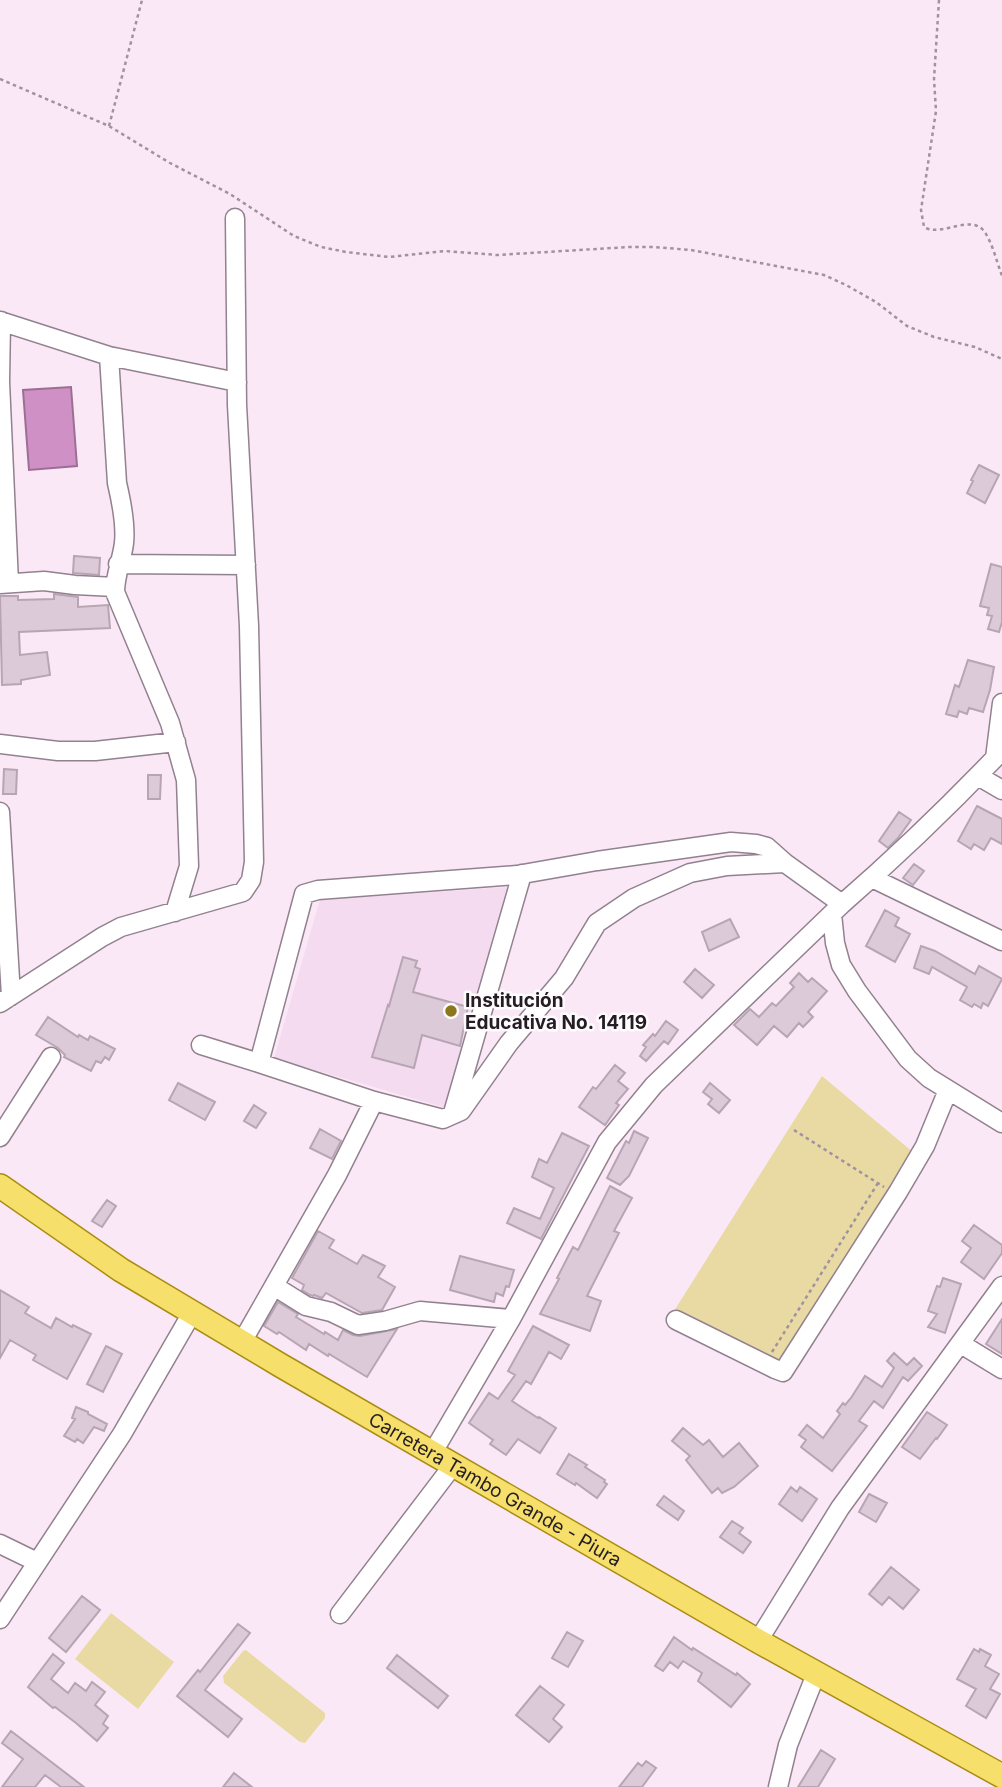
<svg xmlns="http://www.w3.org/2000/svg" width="1002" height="1787" viewBox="0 0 1002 1787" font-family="Inter,sans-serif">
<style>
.built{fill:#f4dbef}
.green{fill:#e9daa4}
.water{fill:#cf91c5;stroke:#9c6e94;stroke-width:2}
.building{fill:#dccad8;stroke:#b7a5b4;stroke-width:2}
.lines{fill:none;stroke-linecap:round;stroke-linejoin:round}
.minor-casing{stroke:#92818f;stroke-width:21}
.major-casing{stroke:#a98d11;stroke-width:26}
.path{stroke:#a0929e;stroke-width:2.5;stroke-dasharray:3.5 3.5;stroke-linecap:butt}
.minor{stroke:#fff;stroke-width:18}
.major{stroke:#f6df6b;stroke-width:23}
.poi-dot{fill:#8d771c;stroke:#fefbfe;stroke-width:2.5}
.labels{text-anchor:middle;stroke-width:5;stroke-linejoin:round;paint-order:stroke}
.poi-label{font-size:19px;font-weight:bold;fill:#241d23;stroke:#fefbfe;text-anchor:start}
.street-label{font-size:19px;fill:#241d23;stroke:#fefbfe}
</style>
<rect width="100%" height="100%" fill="#fbe8f7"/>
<!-- built -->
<path class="built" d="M509 887 446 1108 274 1058 320 900Z"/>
<!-- green -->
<path class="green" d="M822 1076 914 1153 780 1363 674 1311Z
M111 1613 174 1662 138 1709 75 1659Z
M246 1650 325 1713V1718L305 1743 300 1742 224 1683 223 1676 243 1651Z"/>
<!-- water -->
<path class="water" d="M71 387 77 466 29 470 23 390Z"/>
<!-- building -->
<path class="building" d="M979 465 999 475 985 503 967 493 973 481 971 480Z
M74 556 100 558 99 575 73 573Z
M991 564 1002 567V622L999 632 988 629 992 616 987 615 989 608 980 606Z
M54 594 78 597V607L108 605 110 628 19 632 20 655 47 652 50 675 21 680V684L2 685 0 596H18V600L54 599Z
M968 660 994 667 990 690 983 712 969 708 967 714 959 711 957 717 946 714 955 685 959 687Z
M4 769 17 770 16 794H3Z
M148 775H161L160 799H148Z
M977 806 1002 819V844L991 838 984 850 974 844 971 849 958 841Z
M899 812 911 820 898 838 888 848 879 841Z
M914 864 924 871 913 885 903 878Z
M885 910 899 918 895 926 910 934 895 962 866 946Z
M730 919 739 937 709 951 702 932Z
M921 946 935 951 975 974 979 966 1002 979 988 1006 983 1003 981 1008 974 1004 972 1007 960 1000 967 987 932 967 929 974 914 968Z
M403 957 417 961 415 967 420 969 413 992 468 1007 460 1046 422 1035 414 1068 372 1057 388 1005 389 1006Z
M695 969 714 985 702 998 684 982Z
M799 973 808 982 812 978 827 991 808 1012 813 1017 803 1027 799 1023 787 1037 774 1026 757 1045 734 1025 750 1009 759 1017 772 1003 776 1006 794 987 790 983Z
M48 1017 78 1037 79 1035 88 1040 90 1036 115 1049 109 1060 105 1057 101 1063 96 1061 91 1071 64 1057 65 1055 58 1048 36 1035Z
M666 1021 678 1030 668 1044 664 1041 646 1061 640 1056 646 1047 643 1045 653 1034 655 1036Z
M615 1065 625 1073 618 1081 628 1089 616 1103 619 1105 605 1125 579 1107 593 1087 596 1089Z
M178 1083 215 1102 205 1120 169 1100Z
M710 1083 730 1100 719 1113 708 1104 712 1099 703 1092Z
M254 1105 266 1113 256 1128 244 1121Z
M320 1129 341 1141 332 1159 310 1148Z
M634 1131 648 1138 629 1176 620 1185 607 1178 626 1141 629 1143Z
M562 1133 589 1146 541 1239 507 1223 514 1208 540 1219 554 1188 532 1177 539 1159 547 1163Z
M610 1186 632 1198 614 1231 619 1233 587 1296 601 1301 590 1331 540 1314 559 1279 557 1278 573 1247 578 1250Z
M107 1200 116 1206 102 1227 92 1221Z
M974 1225 1002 1245V1253L984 1279 961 1262 971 1248 962 1241Z
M318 1231 334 1240 329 1248 357 1264 363 1255 385 1266 378 1277 395 1287 382 1310 362 1313 326 1293 322 1298 314 1295 313 1296 310 1295 302 1290 304 1285 292 1278Z
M460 1256 514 1270 509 1287 506 1286 503 1296 496 1293 494 1302 450 1290Z
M943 1278 961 1284 945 1333 928 1327 937 1314 928 1311 937 1286 940 1287Z
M0 1290 29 1307 25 1313 51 1328 56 1318 72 1327 73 1325 91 1334 67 1379 33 1360 36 1355 10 1340 0 1358Z
M278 1302 298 1314 296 1317 324 1334 325 1332 338 1340 343 1330 353 1335 360 1336 397 1329 367 1377 329 1354 328 1356 309 1344 306 1350 279 1332 277 1334 264 1326Z
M1002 1319V1354L986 1344Z
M533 1326 569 1345 561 1359 549 1352 531 1384 526 1381 512 1401 538 1418 539 1417 556 1428 540 1453 518 1439 506 1455 490 1444 493 1440 469 1423 489 1393 498 1399 515 1375 508 1371Z
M106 1346 122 1354 103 1392 87 1384Z
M894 1353 907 1365 914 1358 922 1366 908 1381 903 1377 883 1408 874 1401 859 1421 867 1426 832 1471 801 1447 806 1440 799 1435 807 1425 823 1438 840 1414 837 1411 843 1403 845 1405 851 1398 865 1376 882 1387 894 1368 887 1361Z
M76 1407 88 1412V1414L107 1424 104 1431 94 1427 83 1443 77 1439 75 1442 64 1436 75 1419 72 1418Z
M927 1412 947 1425 937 1439 936 1438 920 1459 902 1447Z
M683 1428 703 1445 709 1440 723 1457 739 1443 758 1466 734 1487 722 1493 718 1488 712 1493 686 1460 690 1456 672 1441Z
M569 1454 587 1465 585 1467 605 1480 604 1482 607 1484 597 1498 576 1483 575 1485 557 1474Z
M791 1487 797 1492 800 1487 817 1499 802 1521 779 1504Z
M869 1494 887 1503 876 1522 859 1512Z
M664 1496 684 1511 678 1520 657 1505Z
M732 1521 743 1528 739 1533 751 1542 743 1553 720 1537Z
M891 1567 919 1590 903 1609 889 1597 882 1605 869 1594Z
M82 1596 100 1610 66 1652 49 1638Z
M238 1624 250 1633 205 1690 242 1719 228 1737 177 1696 198 1670 200 1672Z
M567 1632 583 1641 568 1667 552 1658Z
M674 1637 692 1650 693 1648 736 1675 737 1673 750 1684 731 1707 698 1681 702 1673 683 1661 678 1668 670 1662 663 1671 655 1666Z
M974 1649 979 1652 980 1649 991 1655 985 1666 999 1674 990 1689 1000 1694 986 1718 966 1706 976 1689 957 1679Z
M53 1654 64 1663 51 1679 68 1693 75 1683 86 1691 92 1682 105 1692 95 1705 108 1716 103 1724 108 1728 97 1741 76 1723 55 1707 53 1708 28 1687Z
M397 1655 448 1696 438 1708 387 1668Z
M540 1686 564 1705 553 1719 562 1727 549 1742 516 1715Z
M11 1731 84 1787H61L45 1775 35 1787H2L23 1759 2 1743Z
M821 1750 835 1759 818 1787H798Z
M646 1761 656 1768 642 1787H619L638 1763 642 1766Z
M234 1773 252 1787H223Z"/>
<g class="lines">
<!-- minor casing -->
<g class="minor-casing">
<path id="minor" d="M0 321 109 356 237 382
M1 321 0 382 9 583
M109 356 117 483C121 500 126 525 124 543 122 560 115 575 115 592L170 723 186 780 189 866 175 912
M118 564 246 565
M0 584 44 581 75 585 115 587
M0 744 58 751H95L176 742
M995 758 1002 703
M978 776 1002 790
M0 812 11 996
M785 863 727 866 690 873 634 898 597 923 564 978 509 1043 461 1111 443 1119 374 1101 259 1063 304 894 318 890 517 875 597 861 731 842 756 844 767 847 785 863 842 904
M872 878 1002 941
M832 914 835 943 841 965 857 991 908 1059 929 1078 1002 1123
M0 1003 102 937 121 927 243 892 251 880 254 862 249 626 237 405 235 218
M201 1045 259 1063
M453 1113 522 874
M0 1137 51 1057
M274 1286 306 1306 331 1312 358 1325 385 1321 420 1311 511 1319
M676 1320 775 1369 783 1372 898 1192 925 1146 948 1090
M242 1342 337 1175 374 1101
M961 1344 1002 1369
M433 1452 511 1319 607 1142 654 1085 842 904C895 858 946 809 995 758L1002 748
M0 1544 37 1562
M340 1614 454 1464
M0 1619 122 1434 192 1313
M758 1641 840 1508 1002 1286
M778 1787 788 1745 816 1674"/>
</g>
<!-- major casing -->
<g class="major-casing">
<g id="major">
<path id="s1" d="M0 1186 121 1270 280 1365 758 1641 1002 1776"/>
</g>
</g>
<!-- path -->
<path class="path" d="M939 0 934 79 936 111 921 210 924 227C942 238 973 211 986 234 993 246 997 262 1002 276
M0 79 109 126 170 163 230 194 294 236 321 247 346 252 389 257 445 251 497 255 629 247H654L691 250 824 275 846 285 876 302 907 326 934 337 975 347 1002 359
M109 126 142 0
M794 1130 884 1187
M772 1352 878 1183"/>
<!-- minor -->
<use href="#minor" class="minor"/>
<!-- major -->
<use href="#major" class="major"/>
</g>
<!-- markers -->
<circle class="poi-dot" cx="451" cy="1011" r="7"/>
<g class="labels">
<!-- poi labels -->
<g class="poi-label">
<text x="465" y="1007">Institución<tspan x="465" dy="22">Educativa No. 14119</tspan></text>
</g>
<!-- street labels -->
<g class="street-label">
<text dy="7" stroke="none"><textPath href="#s1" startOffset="581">Carretera Tambo Grande - Piura</textPath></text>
</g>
</g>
</svg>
